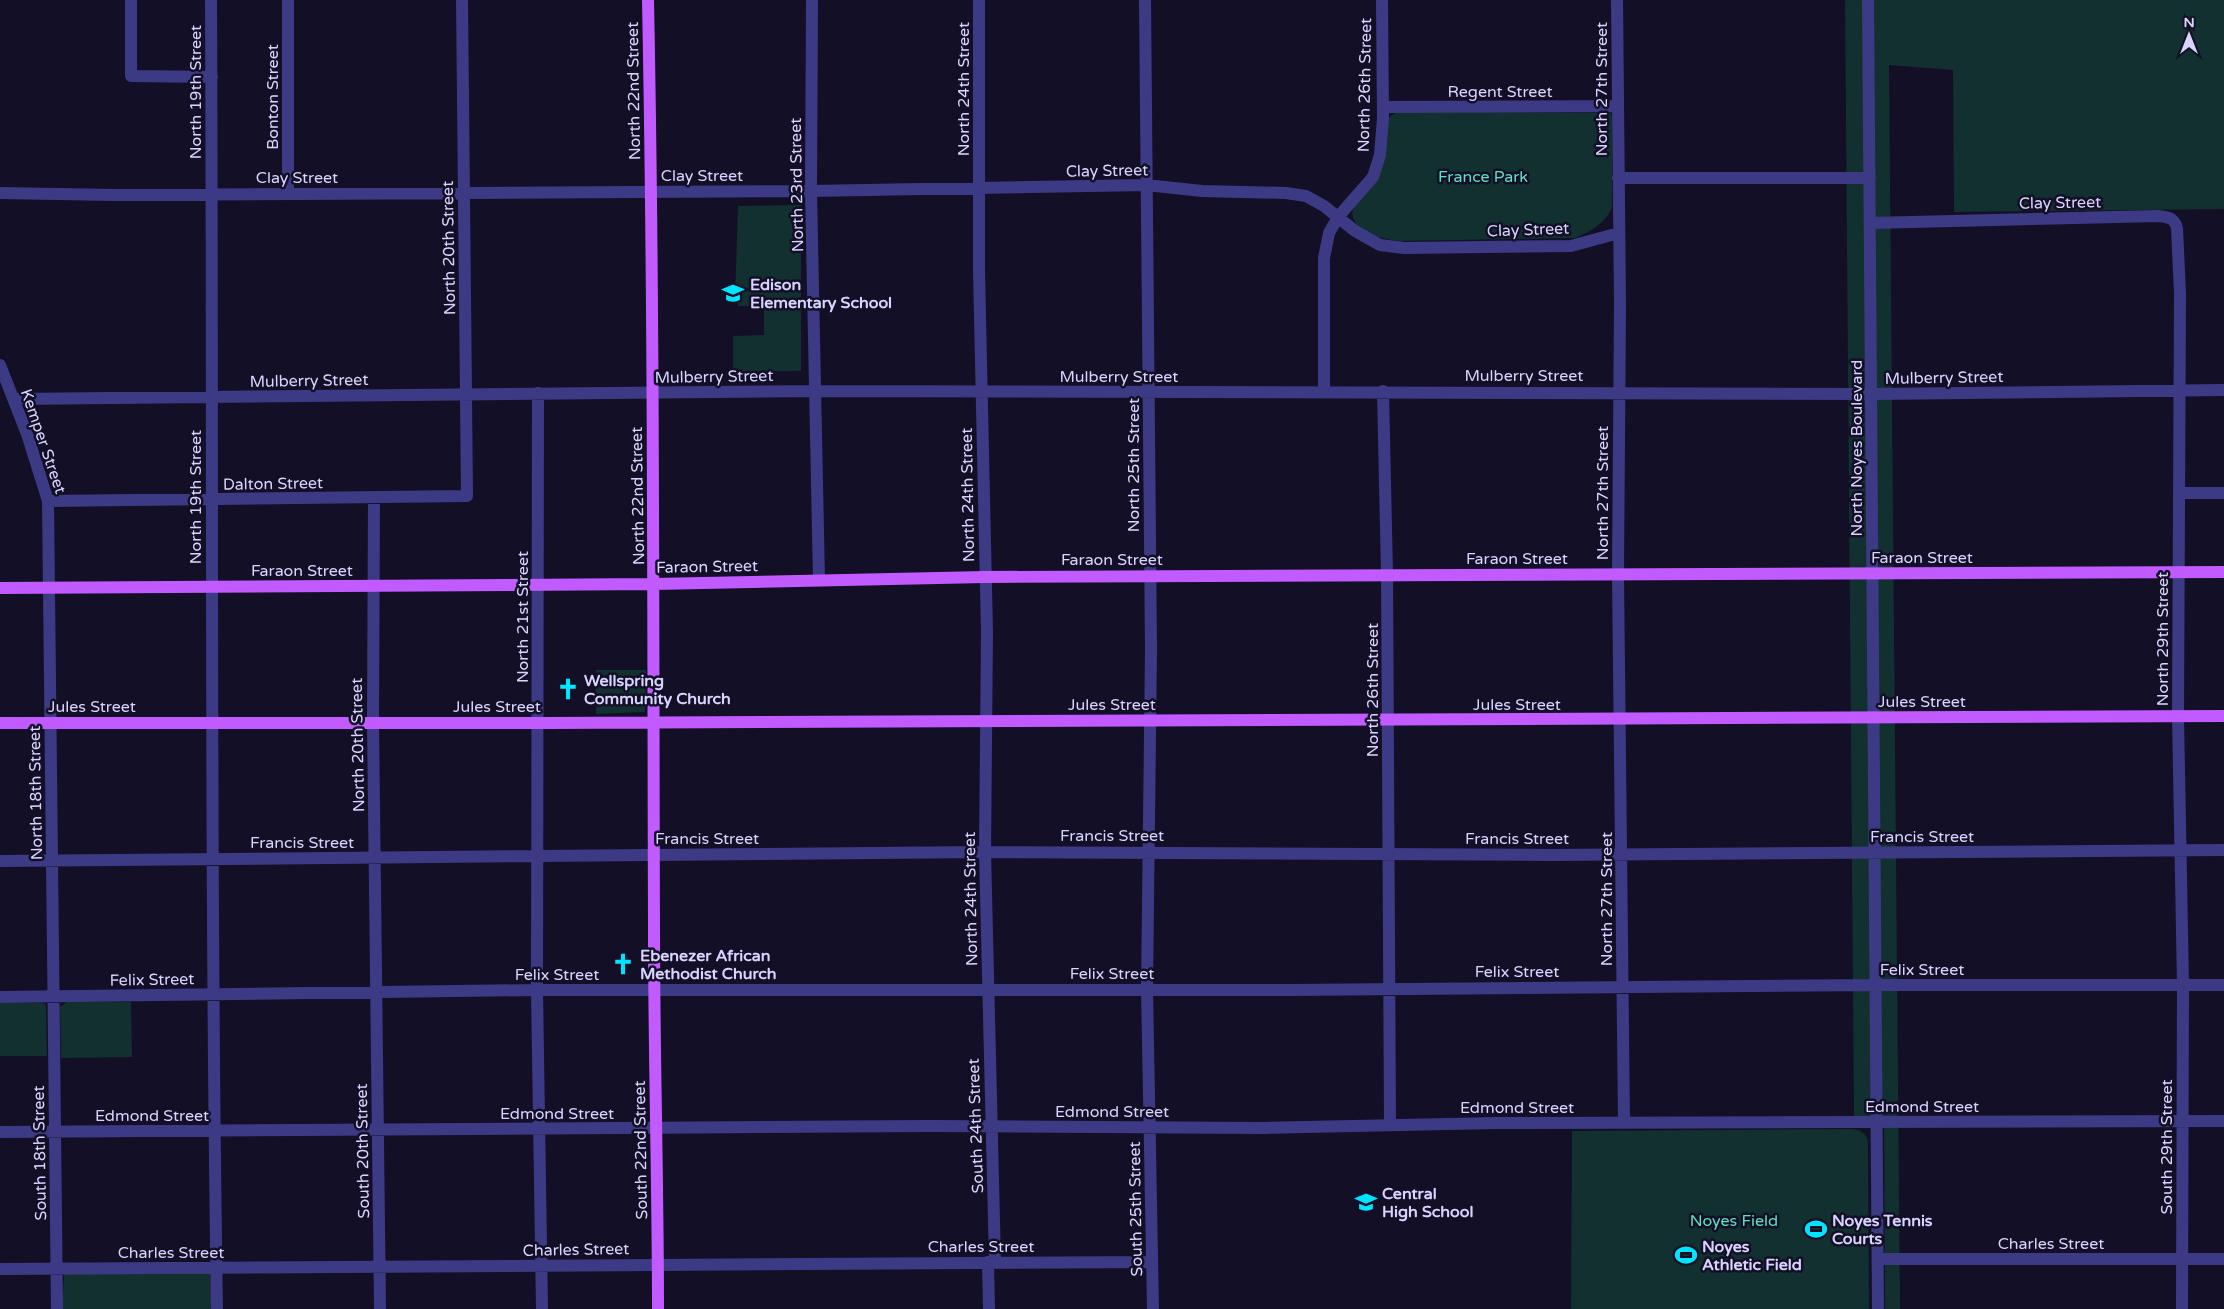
<svg xmlns="http://www.w3.org/2000/svg" width="2224" height="1309" viewBox="0 0 2224 1309" font-family="'Varela Round',sans-serif">
<style>
.green{fill:#12302f}
.lines{fill:none;stroke-linecap:round;stroke-linejoin:round}
.minor{stroke:#3d3a85;stroke-width:12}
.major{stroke:#c25bff;stroke-width:12}
.labels{text-anchor:middle;stroke-width:5;stroke-linejoin:round;paint-order:stroke}
.street-label{font-size:16px;fill:#d9d4ff;stroke:#130f26}
.park-label{font-size:16px;fill:#5fe0c0;stroke:#130f26}
.poi-label{font-size:16px;font-weight:bold;fill:#d9d4ff;stroke:#130f26;text-anchor:start}
</style>
<rect width="100%" height="100%" fill="#130f26"/>
<!-- green -->
<path class="green" d="M1845 0H2224V209L1954 212 1953 70 1889 65 1900 1309H1885L1884 1116H1854Z
M1397 112 1611 113 1612 119V208C1603 225 1592 231 1575 238L1400 241C1385 240 1344 230 1354 207 1359 197 1371 190 1377 180 1382 169 1384 133 1386 119Z
M801 205V371L733 372V336L764 335V306H738V299H735L738 206Z
M596 670H646L645 712 596 714Z
M67 1002H131L132 1057 61 1058 60 1007Z
M0 1003H43L46 1005 47 1056H0Z
M1852 1129C1861 1130 1865 1132 1868 1141L1869 1309H1571L1572 1131Z
M64 1274H210L212 1309H62Z"/>
<g class="lines">
<!-- minor -->
<path class="minor" d="M131 0V76L212 77
M211 0C213 436 210 873 217 1309
M812 0 811 191 819 580
M979 0V271L987 632 985 852 995 1262
M1145 0 1151 649 1147 989 1153 1309
M1617 0 1620 305 1618 574 1624 1123
M1868 0 1878 1309
M1383 107 1618 106
M1618 178H1870
M0 193 115 195 811 191 1146 185 1202 191 1286 193 1306 196 1324 206 1355 231 1380 245 1404 248 1571 246 1619 233
M288 194V0
M1871 223 2158 216C2167 217 2174 217 2177 228L2180 293 2178 716 2183 985 2182 1309
M0 365 27 434 48 501 57 1309
M1324 391V258L1329 233 1338 217 1373 177 1380 155 1383 118 1382 0
M1383 391 1387 574 1390 1125
M538 393 537 990 542 1309
M14 399 817 391 1872 394 2224 390
M2179 493H2224
M374 497 373 722 380 1309
M48 501 467 496 462 0
M0 861 985 852 1550 855 2224 850
M0 997 537 990H1289L1876 985H2224
M0 1132 931 1126 1264 1128 1495 1123 2224 1121
M1878 1259H2224
M988 1262 989 1309
M0 1269 1152 1262"/>
<!-- major -->
<path class="major" d="M648 0C654 309 653 618 654 927 654 1055 658 1182 658 1309
M0 588 654 584 985 577 2224 572
M0 723C183 722 365 724 548 723 1106 721 1665 719 2224 716"/>
</g>
<!-- icons -->
<defs>
<g id="school-bare" transform="scale(1.725)"><path d="M0-5L7-2L0 1L-7-2ZM-4 1L0 2.5L4 1V4Q0 6-4 4Z" fill="#00e5ff" stroke="#130f26" stroke-width="2.5" paint-order="stroke"/></g>
<g id="church-bare" transform="scale(1.725)"><path d="M-1.2-6h2.4v3.5h3.3v2.4h-3.3V6h-2.4V-.1h-3.3v-2.4h3.3Z" fill="#00e5ff" stroke="#130f26" stroke-width="2.5" paint-order="stroke"/></g>
<g id="stadium-bare" transform="scale(1.725)"><path d="M0-5a6.5 5 0 1 0 0 10a6.5 5 0 1 0 0-10ZM-3.5-1.8h7v3.6h-7Z" fill="#00e5ff" stroke="#130f26" stroke-width="2.5" paint-order="stroke"/></g>
</defs>
<g fill-rule="evenodd">
<use href="#school-bare" x="733" y="293"/>
<use href="#church-bare" x="568" y="689"/>
<use href="#church-bare" x="623" y="964"/>
<use href="#school-bare" x="1366" y="1202"/>
<use href="#stadium-bare" x="1816" y="1229"/>
<use href="#stadium-bare" x="1686" y="1255"/>
</g>
<g class="labels">
<!-- street labels -->
<g class="street-label">
<text transform="translate(1364 85) rotate(-89)" y="6">North 26th Street</text>
<text transform="translate(963 89) rotate(-90)" y="6">North 24th Street</text>
<text transform="translate(1601 89) rotate(-90)" y="6">North 27th Street</text>
<text transform="translate(633 91) rotate(-91)" y="6">North 22nd Street</text>
<text x="1500" y="97">Regent Street</text>
<text transform="translate(195 92) rotate(-90)" y="6">North 19th Street</text>
<text transform="translate(272 97) rotate(-90)" y="6">Bonton Street</text>
<text transform="translate(1107 170) rotate(-1)" y="6">Clay Street</text>
<text x="702" y="181">Clay Street</text>
<text x="297" y="183">Clay Street</text>
<text transform="translate(796 185) rotate(-91)" y="6">North 23rd Street</text>
<text transform="translate(2060 202) rotate(-1)" y="6">Clay Street</text>
<text transform="translate(1528 229) rotate(-2)" y="6">Clay Street</text>
<text transform="translate(448 248) rotate(-91)" y="6">North 20th Street</text>
<text x="1524" y="381">Mulberry Street</text>
<text transform="translate(714 376) rotate(-1)" y="6">Mulberry Street</text>
<text x="1119" y="382">Mulberry Street</text>
<text transform="translate(1944 377) rotate(-1)" y="6">Mulberry Street</text>
<text transform="translate(309 380) rotate(-1)" y="6">Mulberry Street</text>
<text transform="translate(44 441) rotate(71)" y="6">Kemper Street</text>
<text transform="translate(1856 448) rotate(-90)" y="6">North Noyes Boulevard</text>
<text transform="translate(1133 465) rotate(-90)" y="6">North 25th Street</text>
<text transform="translate(273 483) rotate(-1)" y="6">Dalton Street</text>
<text transform="translate(1602 493) rotate(-90)" y="6">North 27th Street</text>
<text transform="translate(967 495) rotate(-91)" y="6">North 24th Street</text>
<text transform="translate(637 496) rotate(-91)" y="6">North 22nd Street</text>
<text transform="translate(195 497) rotate(-90)" y="6">North 19th Street</text>
<text x="1922" y="563">Faraon Street</text>
<text x="1517" y="564">Faraon Street</text>
<text x="1112" y="565">Faraon Street</text>
<text transform="translate(707 566) rotate(-1)" y="6">Faraon Street</text>
<text x="302" y="576">Faraon Street</text>
<text transform="translate(522 617) rotate(-90)" y="6">North 21st Street</text>
<text transform="translate(2162 639) rotate(-90)" y="6">North 29th Street</text>
<text transform="translate(1372 690) rotate(-90)" y="6">North 26th Street</text>
<text x="1922" y="707">Jules Street</text>
<text x="1112" y="710">Jules Street</text>
<text x="1517" y="710">Jules Street</text>
<text x="92" y="712">Jules Street</text>
<text x="497" y="712">Jules Street</text>
<text transform="translate(357 745) rotate(-91)" y="6">North 20th Street</text>
<text transform="translate(35 793) rotate(-91)" y="6">North 18th Street</text>
<text x="1112" y="841">Francis Street</text>
<text x="1922" y="842">Francis Street</text>
<text x="707" y="844">Francis Street</text>
<text x="1517" y="844">Francis Street</text>
<text x="302" y="848">Francis Street</text>
<text transform="translate(970 899) rotate(-91)" y="6">North 24th Street</text>
<text transform="translate(1606 899) rotate(-90)" y="6">North 27th Street</text>
<text x="1922" y="975">Felix Street</text>
<text x="1517" y="977">Felix Street</text>
<text x="1112" y="979">Felix Street</text>
<text x="557" y="980">Felix Street</text>
<text transform="translate(152 979) rotate(-1)" y="6">Felix Street</text>
<text x="1922" y="1112">Edmond Street</text>
<text x="1517" y="1113">Edmond Street</text>
<text x="1112" y="1117">Edmond Street</text>
<text x="557" y="1119">Edmond Street</text>
<text x="152" y="1121">Edmond Street</text>
<text transform="translate(975 1126) rotate(-92)" y="6">South 24th Street</text>
<text transform="translate(2166 1147) rotate(-90)" y="6">South 29th Street</text>
<text transform="translate(640 1150) rotate(-91)" y="6">South 22nd Street</text>
<text transform="translate(362 1151) rotate(-91)" y="6">South 20th Street</text>
<text transform="translate(39 1153) rotate(-91)" y="6">South 18th Street</text>
<text transform="translate(1135 1209) rotate(-91)" y="6">South 25th Street</text>
<text x="2051" y="1249">Charles Street</text>
<text x="981" y="1252">Charles Street</text>
<text transform="translate(576 1249) rotate(-1)" y="6">Charles Street</text>
<text x="171" y="1258">Charles Street</text>
</g>
<!-- park labels -->
<g class="park-label">
<text x="1483" y="182">France Park</text>
<text x="1734" y="1226">Noyes Field</text>
</g>
<!-- poi labels -->
<g class="poi-label">
<text x="750" y="290">Edison<tspan x="750" dy="18">Elementary School</tspan></text>
<text x="584" y="686">Wellspring<tspan x="584" dy="18">Community Church</tspan></text>
<text x="640" y="961">Ebenezer African<tspan x="640" dy="18">Methodist Church</tspan></text>
<text x="1382" y="1199">Central<tspan x="1382" dy="18">High School</tspan></text>
<text x="1832" y="1226">Noyes Tennis<tspan x="1832" dy="18">Courts</tspan></text>
<text x="1702" y="1252">Noyes<tspan x="1702" dy="18">Athletic Field</tspan></text>
</g>
</g>
<!-- north arrow -->
<g transform="translate(2189 35)" stroke="#130f26" stroke-width="4" paint-order="stroke">
<path d="M0-4L9 19L0 12L-9 19Z" fill="#d9d4ff"/>
<text y="-8" font-size="14" font-weight="bold" text-anchor="middle" fill="#d9d4ff">N</text>
</g>
</svg>
